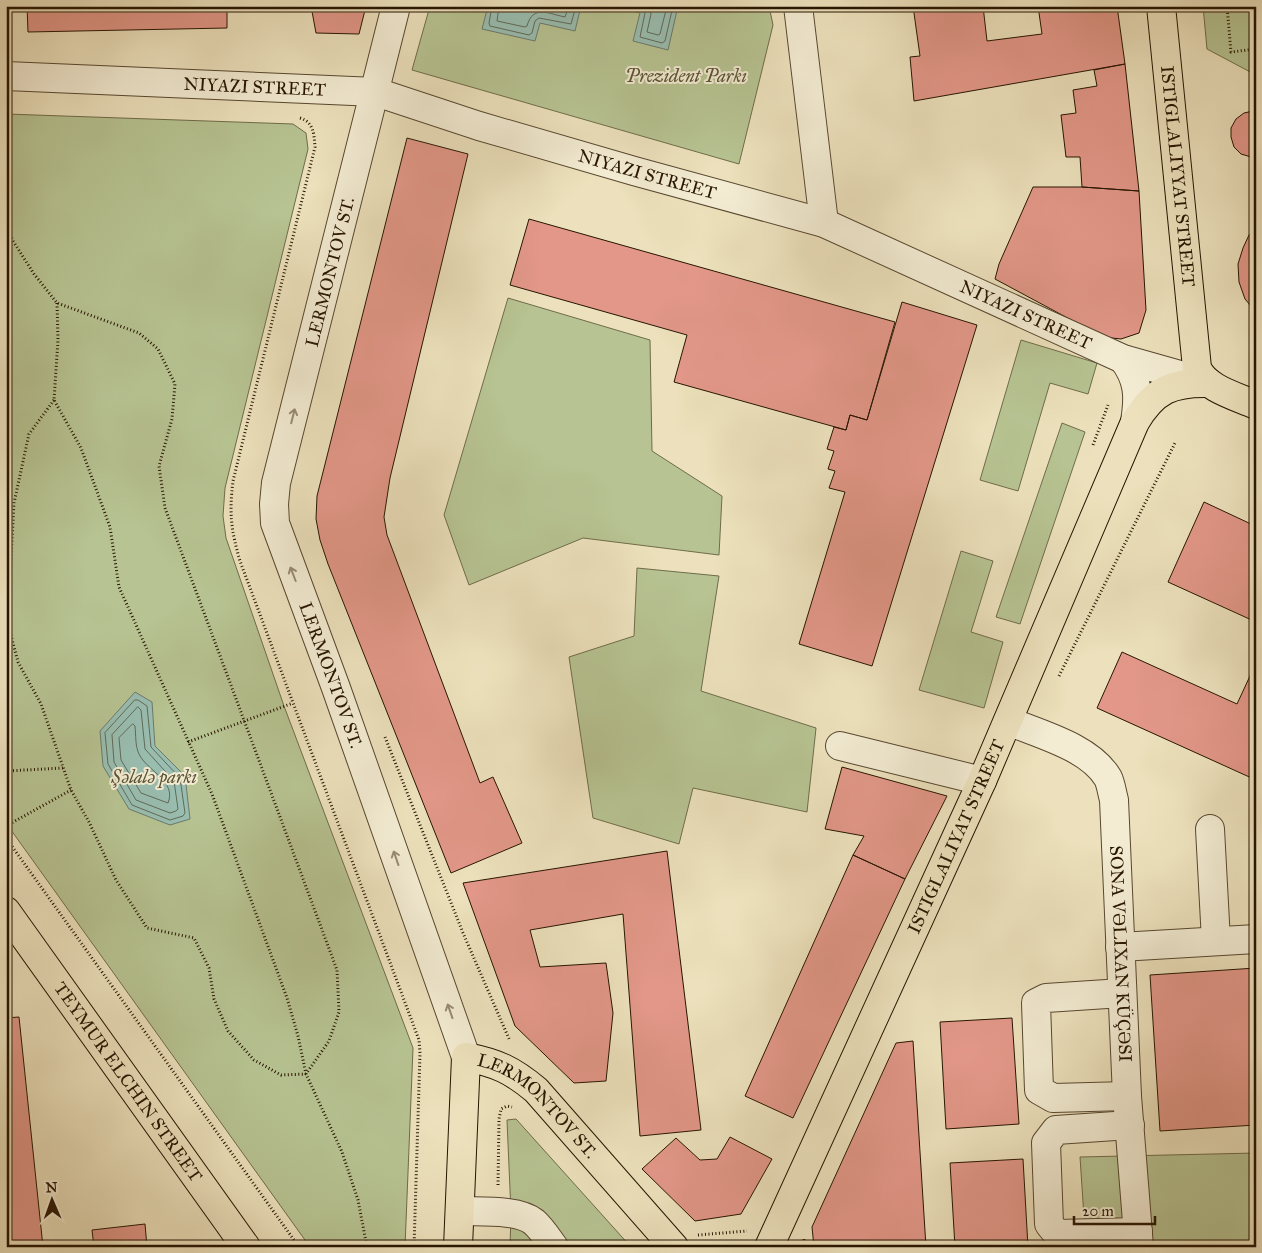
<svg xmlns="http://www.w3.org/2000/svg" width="1262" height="1253" viewBox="0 0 1262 1253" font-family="'IM FELL Great Primer',serif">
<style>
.green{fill:#b7c392;stroke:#6f6c4a}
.water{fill:#99beb1;stroke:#6b7a6b}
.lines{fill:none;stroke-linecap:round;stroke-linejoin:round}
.shore{stroke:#606a59;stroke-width:1}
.building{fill:#e29788;stroke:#271501}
.minor-casing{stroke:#584830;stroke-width:30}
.major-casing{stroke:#271501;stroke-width:30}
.path{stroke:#271501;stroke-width:3;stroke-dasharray:1 2.5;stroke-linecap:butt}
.minor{stroke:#f3ecd3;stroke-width:28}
.major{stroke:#ece1bc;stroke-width:28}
.oneway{stroke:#978b74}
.labels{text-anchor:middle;stroke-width:4;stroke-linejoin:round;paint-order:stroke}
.park-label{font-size:18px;font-style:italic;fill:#595234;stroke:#f3ecd3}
.street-label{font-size:18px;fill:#271501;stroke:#f3ecd3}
</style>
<rect width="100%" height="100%" fill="#ece1bc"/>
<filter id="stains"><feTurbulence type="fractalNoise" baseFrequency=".004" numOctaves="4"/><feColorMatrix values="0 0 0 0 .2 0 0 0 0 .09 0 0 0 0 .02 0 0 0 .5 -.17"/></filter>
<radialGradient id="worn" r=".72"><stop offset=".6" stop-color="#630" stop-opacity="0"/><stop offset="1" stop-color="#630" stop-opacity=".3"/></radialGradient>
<!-- green -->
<path class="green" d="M430 6H769L773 25 739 164 412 70Z
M1203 6H1256V75L1207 49Z
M6 114 293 124 306 133 308 149 225 488 223 516 226 538 284 706 413 1048 405 1247H310L6 823Z
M508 298 650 340 652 451 722 496 719 555 583 538 469 585 444 515Z
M1021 340 1097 363 1088 394 1050 383 1018 491 980 480Z
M1062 423 1085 432 1020 624 996 617Z
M961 551 993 561 971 632 1003 642 984 708 919 690Z
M637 568 719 576 701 691 816 728 807 812 693 788 679 844 593 818 569 657 634 636Z
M516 1119 631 1247H510L511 1213 507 1120Z
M1256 1153V1247H1086L1080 1157Z"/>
<!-- water -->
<path class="water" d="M488 6H581L575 31 540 23 535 41 482 29Z
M614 6H678L668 50 633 41 640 13Z
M135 692 152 702 155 746 185 776 190 819 170 825 129 809 103 766 100 731Z"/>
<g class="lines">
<!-- shore -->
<path class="shore" d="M492 6 489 23 490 26 529 35 532 33 535 21 539 18 571 24 576 6
M499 6 497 21 525 27 527 26C533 4 549 14 565 17L569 6
M636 6 642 8 645 13 640 37 662 43 665 41 673 6
M649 6 651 14 647 32 658 35 660 34 667 6
M135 700H138L147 706 151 747 180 778 185 813 183 816 170 820 132 805 108 764 105 733Z
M138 707 141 710 145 749 174 781 178 809 176 811 170 813 136 800 114 762 112 735Z
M133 724 135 726C136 735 135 746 139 754 147 771 177 781 168 803L141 793 121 760 119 738Z"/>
</g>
<!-- building -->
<path class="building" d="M27 6H227V28L28 32Z
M311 6H366L359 34 316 33Z
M913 6H983L987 41 1042 34 1038 6H1117L1125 64 914 101 910 57 920 56Z
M1125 64 1139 191 1082 187 1080 157H1066L1061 115 1076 113 1073 90 1097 86 1094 70Z
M1253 111 1256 112V156L1251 157 1241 154 1234 147 1231 137V128L1236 119 1244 113Z
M407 138 468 154 390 478 384 517 387 535 480 783 493 777 522 843 451 873 328 564 320 540 316 519 317 496Z
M1033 187H1082L1139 191 1146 310 1139 333 1121 339 1103 337 995 279 999 264Z
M529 219 895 322 867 420 850 415 846 430 674 382 687 335 510 285Z
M1256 228V312L1245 299 1239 282 1238 264 1243 248 1249 235Z
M902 302 977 325 872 666 799 644 845 492 829 488 835 471 828 469 834 451 827 449 834 427 846 430 850 415 867 420Z
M1204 502 1251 524 1256 514V622L1168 582Z
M1122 652 1237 704 1256 663V780L1097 708Z
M842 767 947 796 905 879 853 855 864 836 825 829Z
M667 851 701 1130 640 1136 623 914 530 930 540 967 606 963 613 1013 606 1081 574 1083 515 1026 463 883Z
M853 855 905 879 793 1118 745 1096Z
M1256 968V1125L1160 1131 1150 975Z
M19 1017 36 1180 43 1247H6V1018Z
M1012 1018 1019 1124 946 1129 940 1022Z
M913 1041 926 1247H814L812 1227 896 1043Z
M730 1137 772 1159 741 1214 695 1221 642 1169 676 1138 700 1160 717 1159Z
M1023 1159 1028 1247H955L950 1163Z
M145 1224 147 1247H94L92 1230Z"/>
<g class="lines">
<!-- minor casing -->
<g class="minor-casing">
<g id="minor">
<path id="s1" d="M396 6 276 483 274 504 275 523 336 688 466 1057"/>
<path d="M798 6 824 223"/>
<path id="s2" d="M6 76 376 92 479 126 634 171 824 223 1123 359 1208 383"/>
<path d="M1123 359C1139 380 1139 397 1135 422"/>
<path id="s3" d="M1008 721C1039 734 1090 747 1108 778 1111 784 1112 793 1114 800L1127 1096 1139 1247"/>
<path d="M840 746 982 781"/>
<path d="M1210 829 1216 941"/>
<path d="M1120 947 1256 939"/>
<path d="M1122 993 1046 998 1036 1003 1039 1090 1053 1098 1127 1096"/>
<path d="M1130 1125 1056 1130 1046 1143 1049 1224 1057 1234 1138 1232"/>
<path d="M460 1211C480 1212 518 1209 534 1222 542 1229 548 1239 554 1247"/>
</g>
</g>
<!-- major casing -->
<g class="major-casing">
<g id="major">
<path id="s4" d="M1161 6 1197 368C1206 389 1236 396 1256 405"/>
<path id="s5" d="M6 911 246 1247"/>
<path id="s6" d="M458 1247 466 1057C497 1063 512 1070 536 1090L674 1247"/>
<path id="s7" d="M769 1247 982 781 1135 422C1154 390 1172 382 1209 383"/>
</g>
</g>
<!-- path -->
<path class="path" d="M1227 6 1231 52 1256 49
M300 118C314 122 314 135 315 147L233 481C229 513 231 530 240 561L419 1040 420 1053 414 1247
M6 225 13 241 34 274 57 303 139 333 158 349 175 384 172 419 159 466 165 508 337 970 339 1012 329 1041 306 1074
M57 303 58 340 54 400 81 448 110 527 119 587 212 794 287 998 298 1036 306 1074 342 1152 358 1200 367 1247
M54 400 29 434 14 503 9 593V628L18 662 41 704 71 790 89 822 116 880 147 928 194 938 209 968 214 999 228 1031 254 1060 281 1075 306 1074
M1093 445 1108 405
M1059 676 1176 441
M385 737 463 933 510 1041
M188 742 293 703
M6 771 63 768
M6 826 71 790
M6 838 299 1247
M498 1185 499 1119 501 1109 507 1106 512 1107
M698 1235 747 1231
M803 1247 804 1239"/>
<!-- minor -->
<use href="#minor" class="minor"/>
<!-- major -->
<use href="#major" class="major"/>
</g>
<!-- one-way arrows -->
<defs><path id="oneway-shaft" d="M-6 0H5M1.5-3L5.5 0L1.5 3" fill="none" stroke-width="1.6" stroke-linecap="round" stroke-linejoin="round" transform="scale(1.25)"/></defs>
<g class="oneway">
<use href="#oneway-shaft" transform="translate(293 416) rotate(-76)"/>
<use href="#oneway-shaft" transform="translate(293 574) rotate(-111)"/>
<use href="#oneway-shaft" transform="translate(396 858) rotate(-109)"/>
<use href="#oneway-shaft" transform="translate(450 1011) rotate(-109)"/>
</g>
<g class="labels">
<!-- park labels -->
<g class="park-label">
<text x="686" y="82">Prezident Parkı</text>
<text x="154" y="783">Şəlalə parkı</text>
</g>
<!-- street labels -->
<g class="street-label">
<text dy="6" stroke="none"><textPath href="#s2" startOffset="249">NIYAZI STREET</textPath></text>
<text dy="6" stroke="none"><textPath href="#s2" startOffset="654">NIYAZI STREET</textPath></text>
<text dy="6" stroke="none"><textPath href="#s4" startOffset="171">ISTIGLALIYYAT STREET</textPath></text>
<text transform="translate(330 272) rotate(-76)" y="6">LERMONTOV ST.</text>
<text dy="6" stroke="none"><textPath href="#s2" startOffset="1059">NIYAZI STREET</textPath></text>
<text dy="6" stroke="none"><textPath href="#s1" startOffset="694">LERMONTOV ST.</textPath></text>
<text dy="6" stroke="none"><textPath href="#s7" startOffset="451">ISTIGLALIYAT STREET</textPath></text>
<text dy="6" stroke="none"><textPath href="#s3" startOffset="294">SONA VƏLIXAN KÜÇƏSI</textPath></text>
<text dy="6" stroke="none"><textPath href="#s5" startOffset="210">TEYMUR ELCHIN STREET</textPath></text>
<text dy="6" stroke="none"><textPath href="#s6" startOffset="279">LERMONTOV ST.</textPath></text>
</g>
</g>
<!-- margin -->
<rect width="1262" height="1253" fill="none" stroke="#ece1bc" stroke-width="25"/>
<rect x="8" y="8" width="1247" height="1238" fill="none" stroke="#271501" stroke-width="2.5"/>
<rect x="12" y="12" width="1237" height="1228" fill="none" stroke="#271501"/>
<!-- north arrow -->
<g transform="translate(52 1200) rotate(358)" stroke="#f3ecd3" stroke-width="4" paint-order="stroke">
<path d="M0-4L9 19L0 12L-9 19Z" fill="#271501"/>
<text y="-8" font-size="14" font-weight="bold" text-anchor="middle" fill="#271501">N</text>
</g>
<!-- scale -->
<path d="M1074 1216v8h81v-8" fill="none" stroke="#271501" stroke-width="2.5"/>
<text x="1082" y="1216" font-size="15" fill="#271501" stroke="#f3ecd3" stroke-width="4" paint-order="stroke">20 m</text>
<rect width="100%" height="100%" filter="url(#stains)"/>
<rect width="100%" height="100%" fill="url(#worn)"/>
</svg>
